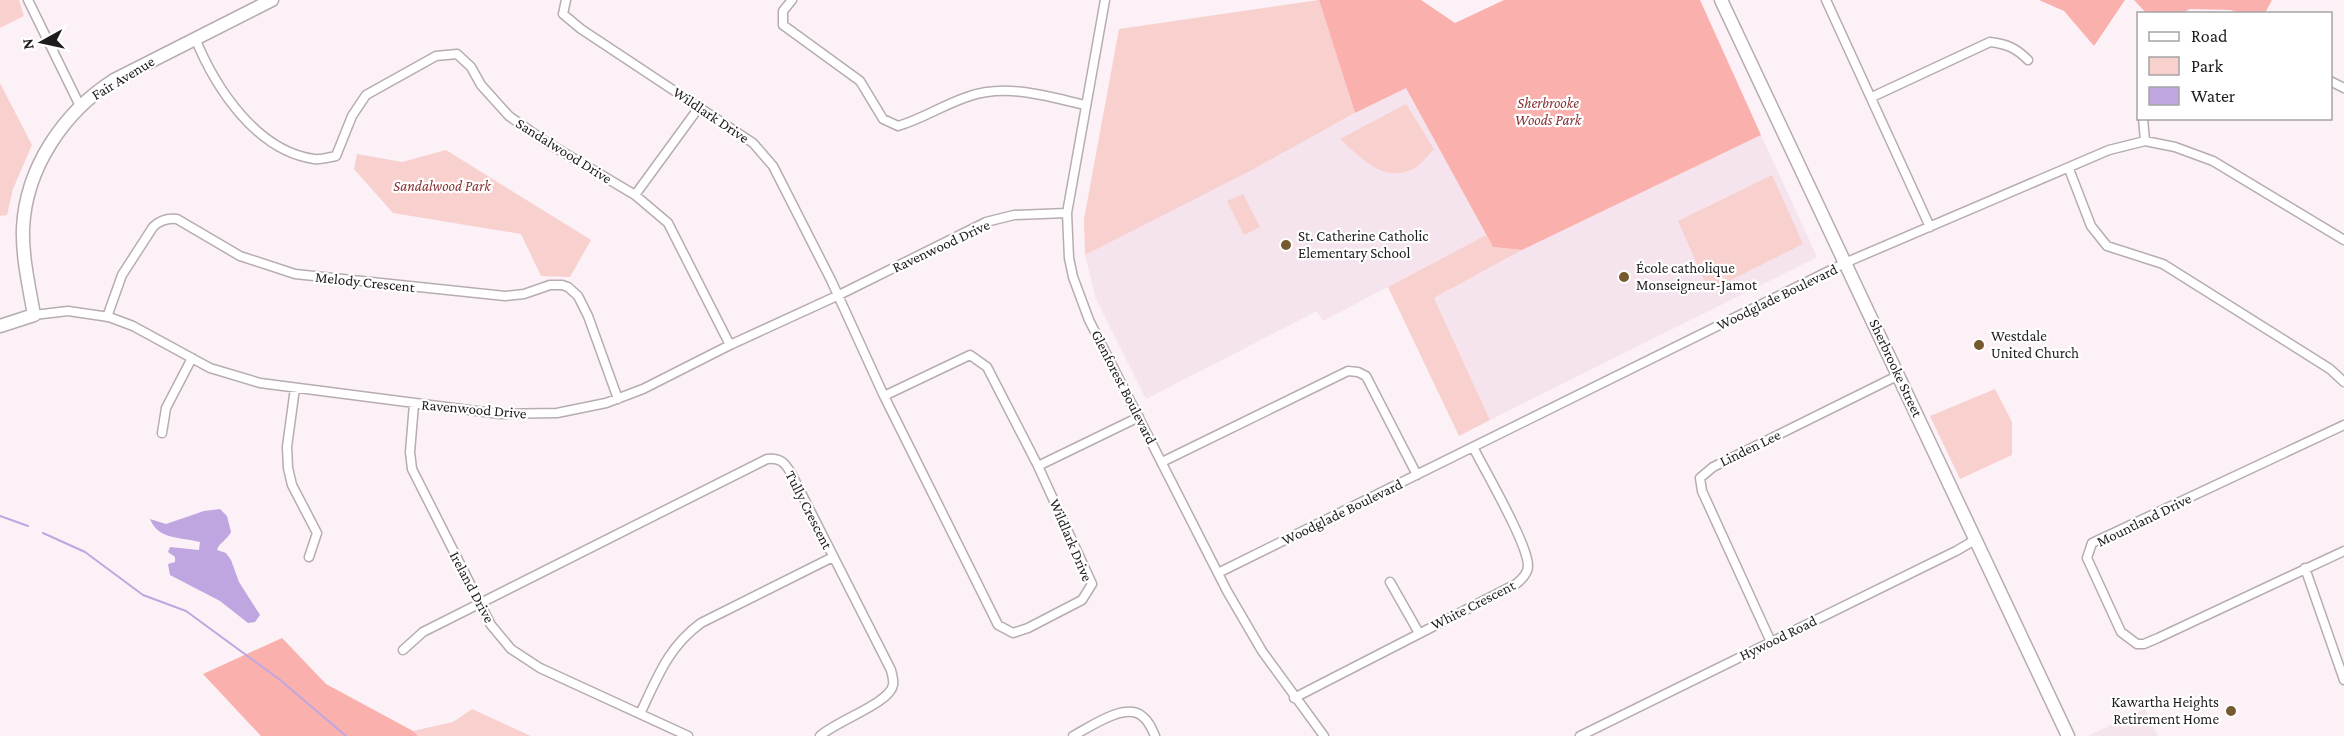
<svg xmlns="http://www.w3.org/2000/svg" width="2344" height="736" viewBox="0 0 2344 736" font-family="'Crimson Pro',serif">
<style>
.built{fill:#f5e3ed}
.green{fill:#f8d1cf}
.forest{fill:#fab0ad}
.water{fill:#c0a6e1}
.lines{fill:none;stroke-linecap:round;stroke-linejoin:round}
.stream{stroke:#c0a6e1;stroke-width:2}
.street-casing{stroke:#b6acb2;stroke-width:11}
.secondary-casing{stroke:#b6acb2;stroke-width:15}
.street{stroke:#fff;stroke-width:8}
.secondary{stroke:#fff;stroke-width:12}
.poi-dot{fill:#745a2c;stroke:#fff;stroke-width:2}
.labels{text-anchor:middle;stroke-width:4.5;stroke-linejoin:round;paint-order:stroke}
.street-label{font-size:15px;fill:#1f1c1e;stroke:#fff}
.park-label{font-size:15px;font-style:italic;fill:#873234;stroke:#fff}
.poi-label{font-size:15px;fill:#1f1c1e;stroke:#fff;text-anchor:start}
</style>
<rect width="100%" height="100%" fill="#fbf1f6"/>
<!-- built -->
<path class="built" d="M1406 87 1486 235 1323 321 1317 311 1146 399 1096 299 1085 255Z
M1761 135 1817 257 1490 420 1434 298 1522 250Z
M2145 709 2158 736H2088Z"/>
<!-- green -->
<path class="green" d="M0 0H19L24 16 0 28Z
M1319 0 1355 113 1246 173 1085 255 1084 219 1119 29Z
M0 83 32 145 13 189 7 215 0 216Z
M1406 104 1434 149C1428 155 1421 165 1413 169 1384 184 1360 157 1340 139Z
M446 150 591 240 570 277 541 276 521 234 393 213 354 169 357 154 402 162Z
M1772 175 1803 244 1709 291 1678 221Z
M1243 194 1260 227 1244 235 1227 201Z
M1486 235 1493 247 1522 250 1434 298 1490 420 1459 436 1388 287Z
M1995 389 2012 422V455L1960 479 1930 416Z
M472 709 531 736H418L413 731 453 722Z"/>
<!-- forest -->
<path class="forest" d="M1319 0H1421L1455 23 1504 0H1700L1761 135 1522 250 1493 247 1406 88 1355 113Z
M2039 0H2125L2094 46 2064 11Z
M2134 0H2272L2265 13H2239L2231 10 2190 9 2183 13 2147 14Z
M282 638 326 684 413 731 418 736H261L203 674Z"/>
<!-- water -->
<path class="water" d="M220 509 227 516 231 532C227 540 219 543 217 550L226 553 231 560 239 582 260 615 255 622 248 623 220 601 170 575 168 564 175 562V557L168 552 170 547 199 550 200 542C181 537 158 540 150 519L166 524 204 511Z"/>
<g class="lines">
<!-- stream -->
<path class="stream" d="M0 516 28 526
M43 533 85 552 143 595 186 611 279 679 346 736"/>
<!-- street casing -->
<g class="street-casing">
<path id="street" d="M28 0 80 106
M566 0 563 14 581 29 753 143 773 166 831 280 884 396 998 625 1013 633 1028 628 1082 600 1092 584 1038 466 987 367 970 355 884 396
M792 0 783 11V25L860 81 883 119 898 126C922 119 943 105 967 97 1006 83 1046 96 1085 105
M1105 0 1067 213 1069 258 1073 277 1089 320 1227 591 1262 651 1324 736
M1826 0 1930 227
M195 38C215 87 256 151 314 159 321 160 330 157 336 156L352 116 366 95 436 56 457 54 471 67 481 85 509 116 546 142 635 195 668 223 730 345
M2330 81 2344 88
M1872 97 1990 42C2007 44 2016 48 2028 60
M2143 118 2145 141
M2069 169 2091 226 2107 246 2163 264 2330 369 2344 382
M635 195 700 106
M34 315 68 311 109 317 133 326 210 368 260 383 500 414 557 413 606 403 643 389 730 345 839 295 986 222 1014 215 1067 213
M107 317 122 275 153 227C160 220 167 218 177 219L240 256 295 274 505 296 524 294 550 285H562L568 287 578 296 588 316 618 399
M295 388 287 447 288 468 292 485 317 533 309 557
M414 404 410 452 412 469 491 625 511 649 540 668 688 736
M2344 425 2092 543 2087 558 2121 632 2137 644H2144L2158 638 2344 551
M162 433 166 408 192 358
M1162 462 1348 371 1358 372 1366 376 1417 475
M1038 466 1139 417
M2305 568 2344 680
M1218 573 1847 262 2109 150 2145 141 2175 147 2213 161 2344 240
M1390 582 1419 633
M1771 642 1702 491 1700 478 1713 467 1899 375
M403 650 423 632 767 459C780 457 785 463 791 473L891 670C892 675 894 680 893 685 890 703 836 721 820 736
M1294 698 1516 584C1521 580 1528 574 1528 566 1528 544 1485 471 1473 447
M640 714C657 678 668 647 701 623L833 557
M1073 736C1090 727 1125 702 1142 716 1149 721 1152 729 1155 736
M1580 736 1956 551 1975 540"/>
</g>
<!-- secondary casing -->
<g class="secondary-casing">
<path id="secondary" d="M1721 0 2068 736
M0 326 34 315C29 286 22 257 23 228 26 167 64 112 114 80L272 0"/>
</g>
<!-- street -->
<use href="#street" class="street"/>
<!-- secondary -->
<use href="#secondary" class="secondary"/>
</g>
<!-- markers -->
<g class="poi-dot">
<circle cx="1286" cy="245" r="6"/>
<circle cx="1624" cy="277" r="6"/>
<circle cx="1979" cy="345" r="6"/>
<circle cx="2231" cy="711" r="6"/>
</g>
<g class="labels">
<!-- street labels -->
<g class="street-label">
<text transform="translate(123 78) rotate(-31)" y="5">Fair Avenue</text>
<text transform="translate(711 115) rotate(34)" y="5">Wildlark Drive</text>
<text transform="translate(564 151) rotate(32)" y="5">Sandalwood Drive</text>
<text transform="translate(941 246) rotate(-25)" y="5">Ravenwood Drive</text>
<text transform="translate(365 282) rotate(6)" y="5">Melody Crescent</text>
<text transform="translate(1777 297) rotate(-26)" y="5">Woodglade Boulevard</text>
<text transform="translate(1896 368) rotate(65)" y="5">Sherbrooke Street</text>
<text transform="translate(1124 387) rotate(63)" y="5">Glenforest Boulevard</text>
<text transform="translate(474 409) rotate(5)" y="5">Ravenwood Drive</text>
<text transform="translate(1750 448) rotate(-26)" y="5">Linden Lee</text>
<text transform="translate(809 510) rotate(63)" y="5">Tully Crescent</text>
<text transform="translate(1342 512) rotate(-26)" y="5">Woodglade Boulevard</text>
<text transform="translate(2144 520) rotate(-26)" y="5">Mountland Drive</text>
<text transform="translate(1071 540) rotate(67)" y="5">Wildlark Drive</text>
<text transform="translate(472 587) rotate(62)" y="5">Ireland Drive</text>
<text transform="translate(1473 605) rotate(-27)" y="5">White Crescent</text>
<text transform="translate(1778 638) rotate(-26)" y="5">Hywood Road</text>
</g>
<!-- park labels -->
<g class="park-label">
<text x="1548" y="108">Sherbrooke<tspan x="1548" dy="17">Woods Park</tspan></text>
<text x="442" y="191">Sandalwood Park</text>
</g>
<!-- poi labels -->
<g class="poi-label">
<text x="1298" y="241">St. Catherine Catholic<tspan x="1298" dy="17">Elementary School</tspan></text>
<text x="1636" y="273">École catholique<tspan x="1636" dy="17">Monseigneur-Jamot</tspan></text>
<text x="1991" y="341">Westdale<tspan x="1991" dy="17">United Church</tspan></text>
<text x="2219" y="707" text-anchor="end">Kawartha Heights<tspan x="2219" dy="17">Retirement Home</tspan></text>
</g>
</g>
<!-- legend -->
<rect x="2137" y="12" width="195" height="108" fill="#ffffff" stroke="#a5a4a5" stroke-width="1.5"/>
<rect x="2149" y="32" width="30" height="9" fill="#ffffff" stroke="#a5a4a5" stroke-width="1.5"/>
<text x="2191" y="42" font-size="18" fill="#1f1c1e">Road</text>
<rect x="2149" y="57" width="30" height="18" fill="#f8d1cf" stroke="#a5a4a5" stroke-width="1.5"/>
<text x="2191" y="72" font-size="18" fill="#1f1c1e">Park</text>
<rect x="2149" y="87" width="30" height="18" fill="#c0a6e1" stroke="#a5a4a5" stroke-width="1.5"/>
<text x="2191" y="102" font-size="18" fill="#1f1c1e">Water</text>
<!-- north arrow -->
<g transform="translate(42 42) rotate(262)" stroke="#ffffff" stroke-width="4.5" paint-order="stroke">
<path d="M0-4.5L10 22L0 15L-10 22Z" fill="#1f1c1e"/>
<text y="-9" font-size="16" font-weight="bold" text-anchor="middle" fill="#1f1c1e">N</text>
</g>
</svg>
